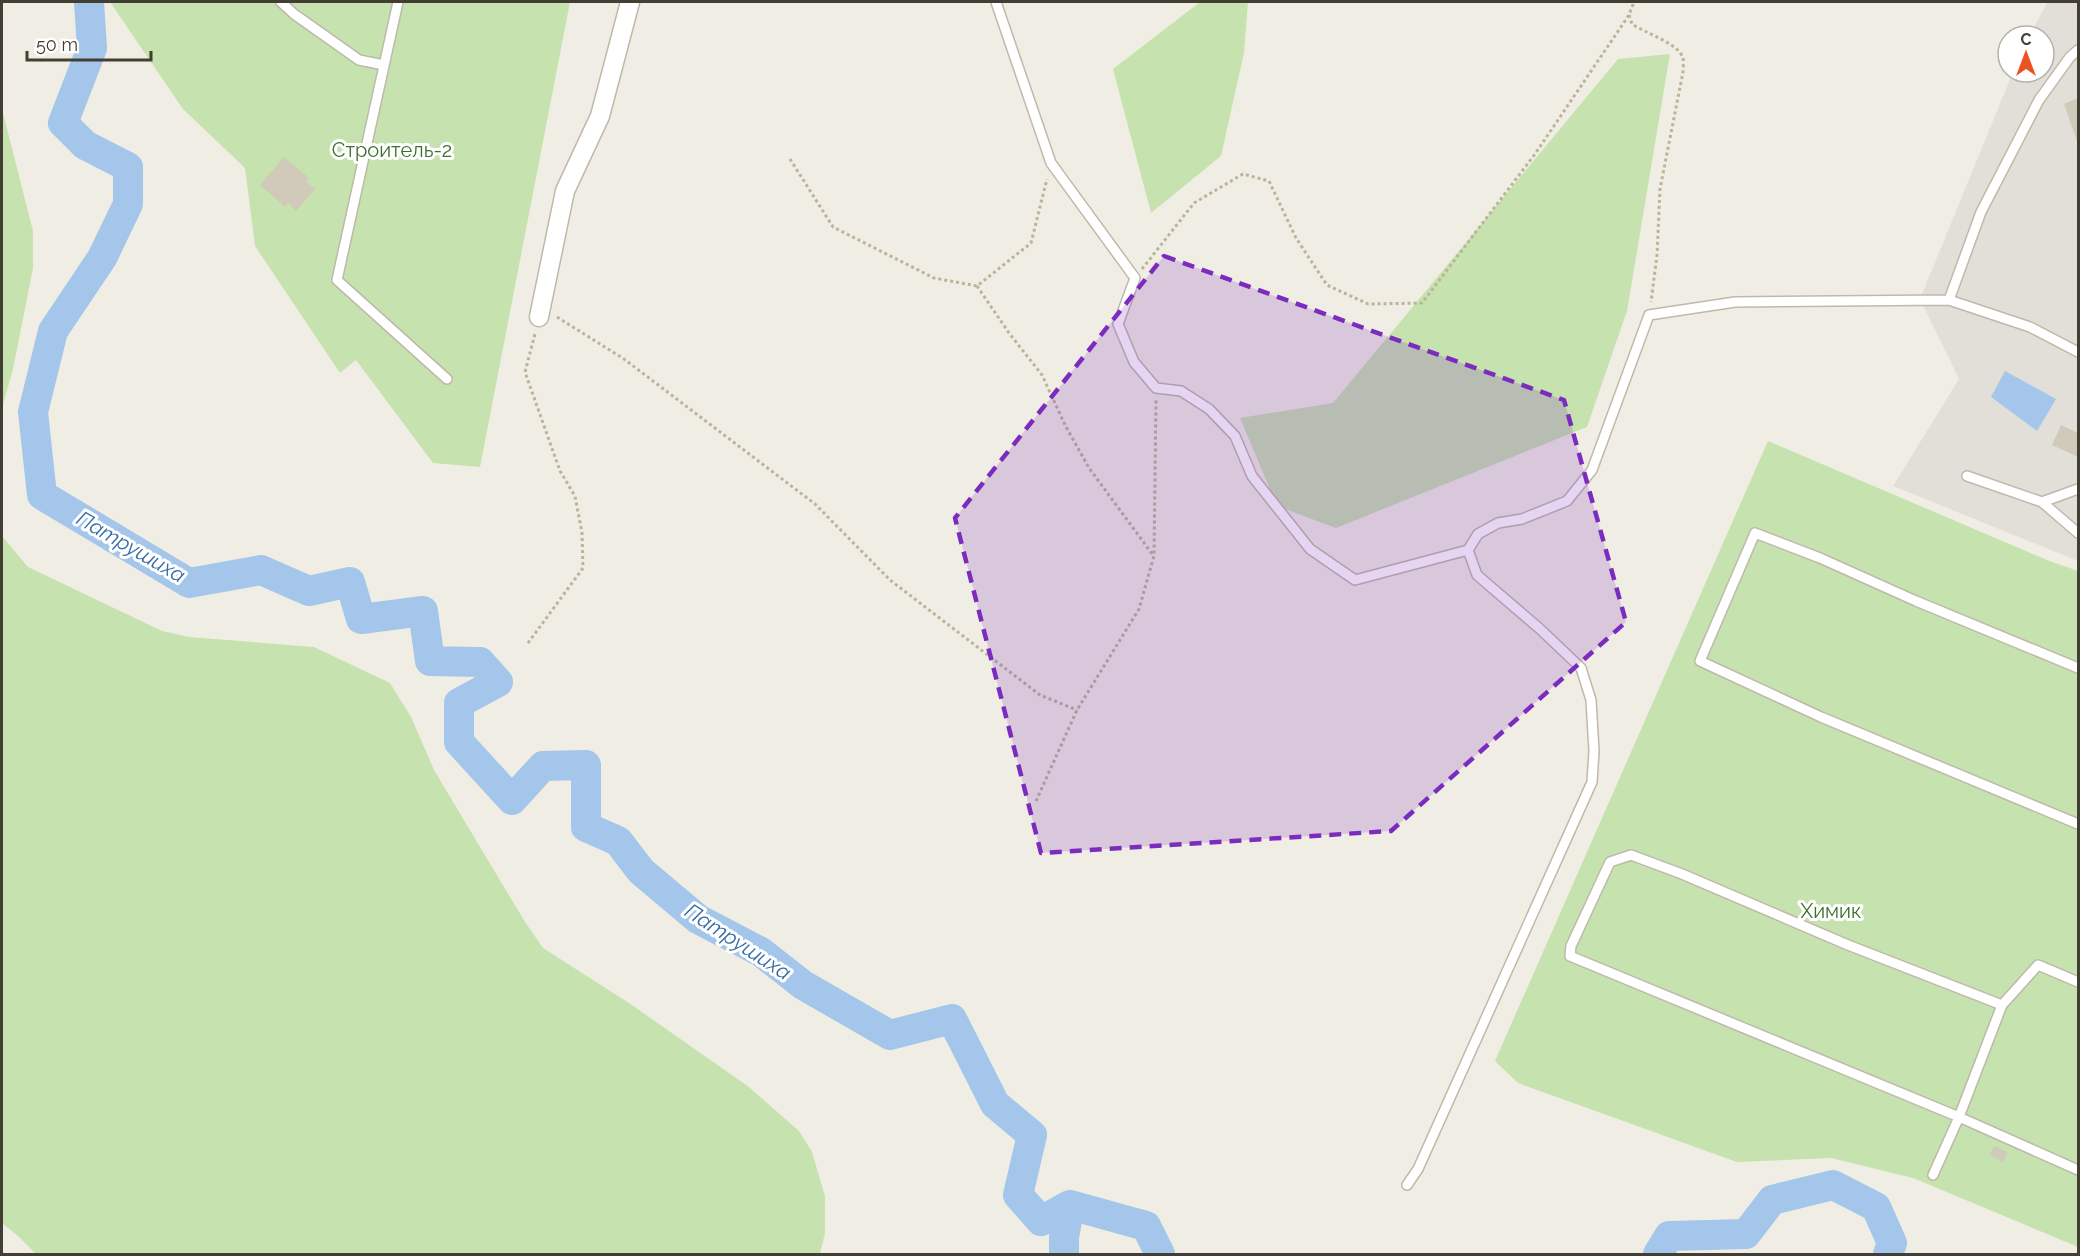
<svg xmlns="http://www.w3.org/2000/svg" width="2080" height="1256" viewBox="0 0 2080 1256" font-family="Raleway,sans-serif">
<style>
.industrial{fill:#e2dfd9}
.green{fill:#c6e2af}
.water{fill:#a3c6ea}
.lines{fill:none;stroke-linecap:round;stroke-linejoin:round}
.river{stroke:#a3c6ea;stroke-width:30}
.building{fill:#d1caba}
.lane-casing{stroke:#beb9aa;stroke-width:12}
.street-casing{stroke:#beb9aa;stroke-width:21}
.path{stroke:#bcb399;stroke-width:3;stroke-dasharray:3 3;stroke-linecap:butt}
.lane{stroke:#fff;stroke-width:9}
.street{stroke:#fff;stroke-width:18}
.marked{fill:#7b2cbf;fill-opacity:0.2;stroke:#7b2cbf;stroke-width:4.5;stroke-dasharray:12 8;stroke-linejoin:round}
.labels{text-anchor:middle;stroke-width:6;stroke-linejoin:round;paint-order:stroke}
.park-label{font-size:20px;fill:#3f6f2c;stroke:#fff}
.water-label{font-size:21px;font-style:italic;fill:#366ba5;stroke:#fff}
</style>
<rect width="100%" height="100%" fill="#f0eee4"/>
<!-- industrial -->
<path class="industrial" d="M2047 2H2078V561L1893 486 1959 379 1920 299 2013 72H2044V36H2030Z"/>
<!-- green -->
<path class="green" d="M110 2H570L480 467 433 463 356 360 340 373 255 246 245 168 183 109Z
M1200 2H1248L1244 53 1221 156 1151 213 1113 69Z
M1670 54 1627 311 1587 427 1336 528 1277 506 1240 418 1333 403 1618 59Z
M2 109 33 231V268L13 369 2 408Z
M1768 441 2047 560 2078 571V1247L1913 1178 1831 1158 1737 1162 1518 1083 1495 1061Z
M2 522V536L28 567 162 631 189 637 314 647 390 683 411 717 434 770 525 922 543 948 629 1003 749 1087 799 1131 812 1152 825 1196V1233L820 1254H36L19 1237 2 1223Z"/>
<!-- water -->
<path class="water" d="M2005 371 2056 399 2037 431 1991 397Z"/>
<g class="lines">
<!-- river -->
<path class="river" d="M89 2 92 48 63 123 85 145 128 167V204L102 258 53 331 33 412 42 495 189 583 261 570 309 591 350 582 361 619 423 611 430 661 480 662 498 682 459 703V742L512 800 543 766 586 765V827L618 841 641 871 698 919 761 952 803 985 890 1035 952 1019 995 1104 1032 1135 1018 1195 1041 1221 1070 1205 1146 1226 1160 1254
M1064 1254V1237L1070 1205
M1658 1254 1669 1236 1746 1234 1772 1200 1833 1185 1876 1207 1892 1243 1888 1254"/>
</g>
<!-- building -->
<path class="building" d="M2078 98V144L2064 104Z
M284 157 309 178 306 181 315 189 296 211 288 203 285 207 260 185Z
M2061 425 2078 433V457L2052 445Z
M1994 1146 2008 1152 2003 1162 1990 1155Z"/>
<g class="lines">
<!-- lane casing -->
<g class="lane-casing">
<path id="lane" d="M281 2 294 14 359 60 384 65
M398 2 337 280 447 379
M996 2 1051 163 1135 278 1118 324 1134 362 1156 388 1181 391 1209 409 1235 436 1252 476 1310 549 1355 580 1468 550
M2078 50 2070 57 2039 100 1981 212 1949 300 2030 327 2078 352
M1967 476 2042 502 2078 533
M2042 502 2078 489
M2078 668 1916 601 1820 558 1755 533 1700 661 1821 717 2078 824
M2002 1005 1848 945 1682 874 1631 855 1610 862 1571 946 1570 956 1959 1117 2078 1170
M1933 1175 1959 1117 2002 1005 2038 965 2078 982
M1407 1185 1418 1169 1592 782 1594 751 1591 700 1581 668 1540 629 1477 575 1468 550 1478 534 1498 523 1522 519 1567 501 1592 470 1649 315 1735 302 1949 300"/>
</g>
<!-- street casing -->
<g class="street-casing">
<path id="street" d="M539 317 565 191 600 116 630 2"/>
</g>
<!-- path -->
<path class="path" d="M1629 15 1632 24C1645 33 1678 43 1683 58 1684 62 1683 68 1683 72L1660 189 1657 255 1651 302
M790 159 833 227 934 278 977 286 1031 243 1047 179
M1142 269 1194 203 1243 174 1269 181 1296 238 1327 285 1368 304 1422 303 1535 154 1629 15 1634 2
M977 286 1009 333 1042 375 1065 425 1089 468 1153 555
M557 317 624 359 815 504 890 580 1040 695 1077 710
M528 643 583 568 582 533 575 496 560 471 525 372 535 334
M1036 801 1077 710 1139 609 1154 556 1156 399"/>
<!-- lane -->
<use href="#lane" class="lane"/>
<!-- street -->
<use href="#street" class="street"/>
</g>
<!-- marked area -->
<path class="marked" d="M1164 256 1564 400 1626 622 1391 831 1041 853 955 518Z"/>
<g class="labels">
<!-- park labels -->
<g class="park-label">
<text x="392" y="157">Строитель-2</text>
<text x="1831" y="918">Химик</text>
</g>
<!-- water labels -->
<g class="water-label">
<text transform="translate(131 547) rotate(30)" y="7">Патрушиха</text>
<text transform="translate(738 942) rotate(33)" y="7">Патрушиха</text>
</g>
</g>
<!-- border -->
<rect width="2080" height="1256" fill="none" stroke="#423e34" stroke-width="6"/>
<!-- north arrow -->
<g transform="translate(2026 54)"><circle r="28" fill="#ffffff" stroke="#b3b2ae" stroke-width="1.5"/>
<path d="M0-4.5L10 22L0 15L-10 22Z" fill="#ea5321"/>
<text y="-9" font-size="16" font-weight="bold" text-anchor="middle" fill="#423e34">С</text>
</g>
<!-- scale -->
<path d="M27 51v9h124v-9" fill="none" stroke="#423e34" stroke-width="3"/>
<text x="36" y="51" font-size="18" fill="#423e34" stroke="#ffffff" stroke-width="4.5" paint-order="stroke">50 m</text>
</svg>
